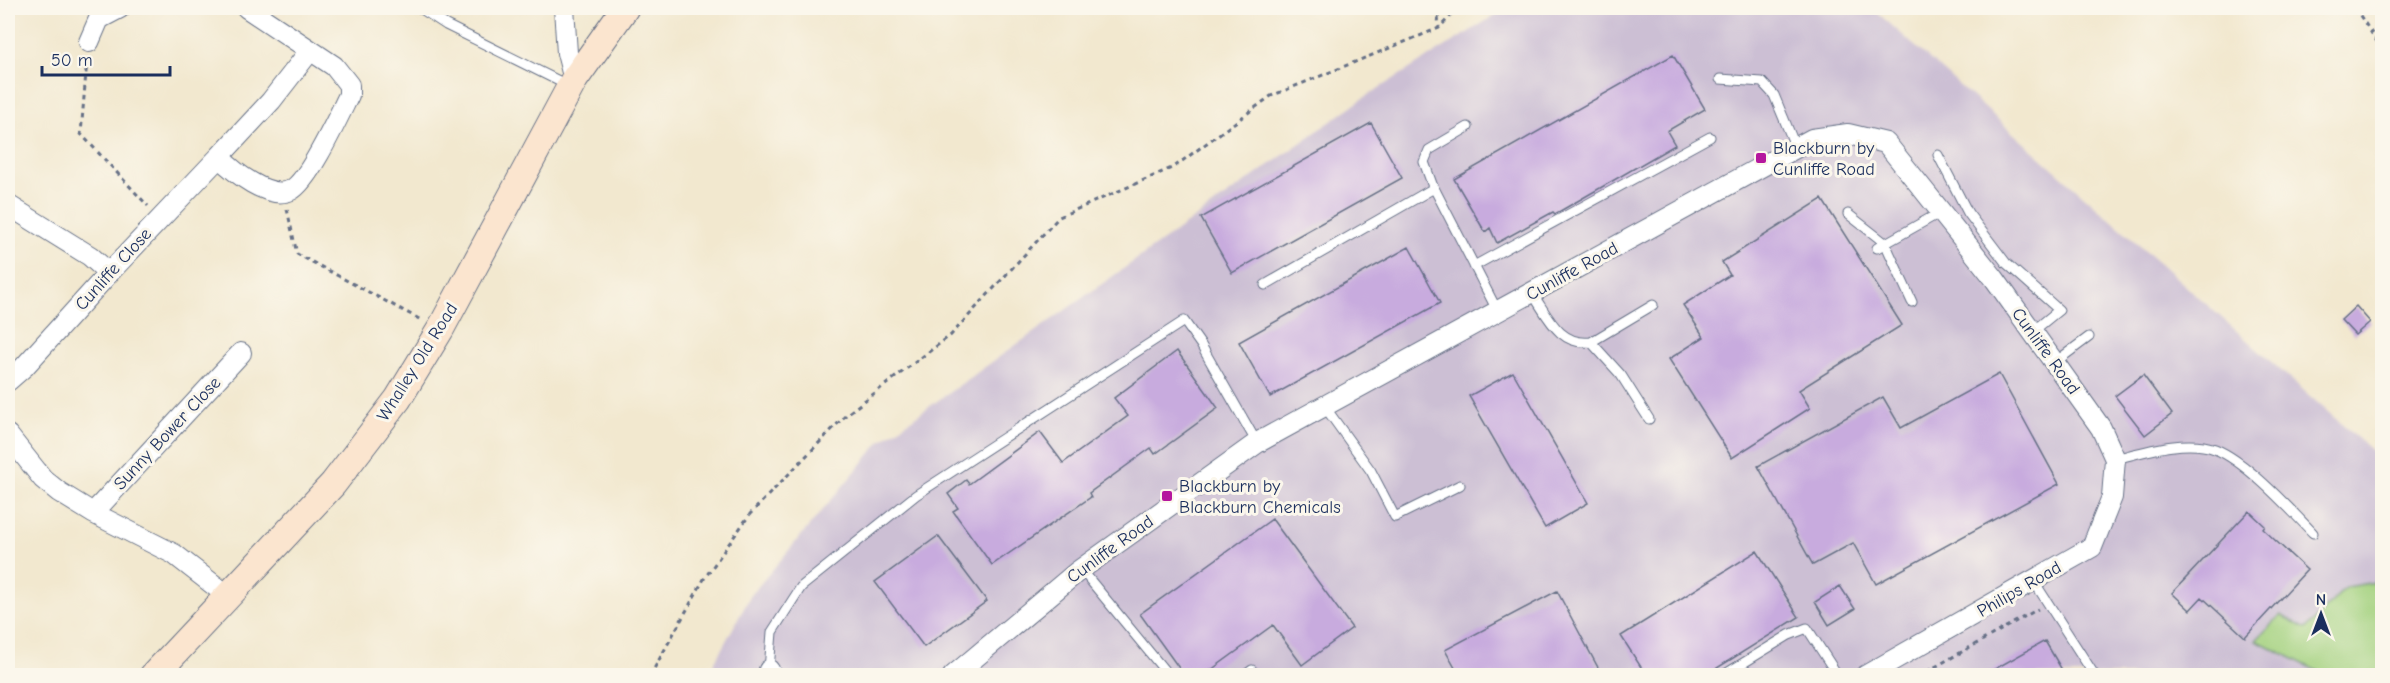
<svg xmlns="http://www.w3.org/2000/svg" width="2390" height="683" viewBox="0 0 2390 683" font-family="'Comic Neue',sans-serif">
<style>
.industrial{fill:#ccbfd4}
.green{fill:#a4d280;stroke:#60806f;stroke-width:1.5}
.building{fill:#c8abde}
.lines{fill:none;stroke-linecap:round;stroke-linejoin:round}
.lane-casing{stroke:#667086;stroke-width:11}
.street-casing{stroke:#667086;stroke-width:22}
.secondary-casing{stroke:#667086;stroke-width:29}
.path{stroke:#667086;stroke-width:3;stroke-dasharray:4.5 4.5;stroke-linecap:butt}
.lane{stroke:#fff;stroke-width:9}
.street{stroke:#fff;stroke-width:20}
.secondary{stroke:#fbe5cf;stroke-width:27}
.poi-dot{fill:#b5179e;stroke:#fbf7ec;stroke-width:2}
.labels{text-anchor:middle;stroke-width:6;stroke-linejoin:round;paint-order:stroke}
.poi-label{font-size:18px;fill:#1b2f5e;stroke:#fbf7ec;text-anchor:start}
.street-label{font-size:18px;fill:#1b2f5e;stroke:#fbf7ec}
</style>
<rect width="100%" height="100%" fill="#fbf7ec"/>
<filter id="ink" filterUnits="userSpaceOnUse"><feTurbulence type="fractalNoise" baseFrequency=".0167" numOctaves="2"/><feDisplacementMap in="SourceGraphic" scale="12" xChannelSelector="R" yChannelSelector="G"/><feConvolveMatrix kernelMatrix="1 2 1 2 8 2 1 2 1" color-interpolation-filters="sRGB"/></filter>
<filter id="wash" filterUnits="userSpaceOnUse"><feTurbulence type="fractalNoise" baseFrequency=".008" numOctaves="4" result="noise"/><feDisplacementMap in="SourceGraphic" scale="24" xChannelSelector="R" yChannelSelector="G"/><feGaussianBlur stdDeviation="1.35" result="paint"/><feColorMatrix in="noise" values="0 0 0 0 0 0 0 0 0 0 0 0 0 0 0 0 0 1.4 0 .05"/><feComposite in="paint" operator="in"/></filter>
<g filter="url(#wash)">
<rect width="100%" height="100%" fill="#f2e8cf"/>
<!-- industrial -->
<path class="industrial" d="M1507 8H1872L2382 460V675L707 676 751 595 881 441 1368 95Z"/>
<!-- green -->
<path class="green" d="M2382 581V675H2325L2256 640 2281 615 2306 629 2346 587Z"/>
<g id="blocks">
<!-- building -->
<path class="building" d="M1673 55 1705 109 1667 131 1675 145 1555 214 1553 212 1497 243 1490 228 1485 232 1454 179Z
M1371 123 1402 178 1232 273 1201 218Z
M1822 199 1902 325 1799 390 1810 408 1732 458 1669 359 1704 337 1683 305 1730 275 1722 262Z
M1409 247 1440 303 1270 397 1239 342Z
M2356 306 2370 322 2355 335 2341 320Z
M1177 351 1218 408 1155 454 1151 448 1089 493 1091 497 992 565 953 511 958 508 948 494 966 480 969 484 1040 432 1063 463 1128 416 1114 398Z
M1513 372 1588 503 1545 528 1469 396Z
M1999 374 2059 484 1876 584 1853 543 1813 565 1758 466 1883 397 1901 428Z
M2143 375 2172 414 2145 435 2115 396Z
M2249 511 2265 526 2263 529 2307 570 2245 637 2202 597 2190 610 2172 593Z
M1272 519 1352 628 1302 665 1273 625 1204 675H1184L1140 614Z
M938 536 987 601 924 647 875 582Z
M1757 551 1799 617 1706 675H1646L1621 636Z
M1840 586 1855 609 1829 625 1815 602Z
M1557 591 1602 675H1459L1445 650Z
M2045 641 2065 675H1984Z"/>
</g>
</g>
<g filter="url(#ink)">
<use href="#blocks" fill-opacity="0" stroke="#667086" stroke-width="1.5"/>
<g class="lines">
<!-- lane casing -->
<g class="lane-casing">
<path id="lane" d="M420 8 446 25 569 86
M1720 79 1762 82 1774 95 1796 148
M1468 127 1429 150 1424 162 1432 184 1498 312
M1938 155 1968 213 2006 263 2059 310 2032 332
M1848 214 1885 243 1912 302
M1877 248 1941 212
M1474 266 1710 137
M1265 285 1434 188
M1532 293C1548 316 1559 346 1591 342L1653 305
M1591 342 1621 375 1649 419
M2054 363 2089 337
M1325 407 1371 471 1395 517 1460 485
M2115 459C2143 452 2186 438 2215 449 2246 461 2290 509 2313 533
M1081 569 1169 676
M2033 580 2095 676
M769 670 772 632 801 587 916 495 1184 321 1201 345 1257 443
M1244 676 1252 670
M1722 676 1789 635 1807 628 1838 676"/>
</g>
<!-- street casing -->
<g class="street-casing">
<path id="street" d="M564 8 567 53 574 80
M89 42 99 19 120 8
M219 157 271 101 309 52
M8 205 90 256 109 273
M8 381 24 367 109 273 219 157C233 171 269 201 291 190 309 181 339 115 349 95V85L334 66 247 8
M8 435 43 479 59 492 93 513 174 554 228 596
M93 513 241 353
M769 670 772 676
M953 676 1077 572 1257 443 1812 139 1848 134 1886 143 1994 278 2101 428 2115 459 2112 497 2092 547 1865 676"/>
</g>
<!-- secondary casing -->
<g class="secondary-casing">
<path id="secondary" d="M153 676 333 484 398 399 440 330 574 80 625 8"/>
</g>
<!-- path -->
<path class="path" d="M1437 8 1439 27
M2355 8 2382 49
M455 17 457 8
M87 60 81 134 148 206
M287 209 297 254 423 321
M650 676 704 579 750 514 847 414 951 335 1059 217 1174 167 1271 96 1439 28 1458 8
M1919 676 2038 609"/>
<!-- lane -->
<use href="#lane" class="lane"/>
<!-- street -->
<use href="#street" class="street"/>
<!-- secondary -->
<use href="#secondary" class="secondary"/>
</g>
</g>
<!-- markers -->
<g class="poi-dot">
<rect x="1755" y="152" width="12" height="12" rx="3"/>
<rect x="1161" y="490" width="12" height="12" rx="3"/>
</g>
<g class="labels">
<!-- poi labels -->
<g class="poi-label">
<text x="1773" y="154">Blackburn by<tspan x="1773" dy="21">Cunliffe Road</tspan></text>
<text x="1179" y="492">Blackburn by<tspan x="1179" dy="21">Blackburn Chemicals</tspan></text>
</g>
<!-- street labels -->
<g class="street-label">
<text transform="translate(113 269) rotate(-48)" y="6">Cunliffe Close</text>
<text transform="translate(1572 271) rotate(-29)" y="6">Cunliffe Road</text>
<text transform="translate(2046 351) rotate(54)" y="6">Cunliffe Road</text>
<text transform="translate(417 362) rotate(-58)" y="6">Whalley Old Road</text>
<text transform="translate(167 433) rotate(-47)" y="6">Sunny Bower Close</text>
<text transform="translate(1110 549) rotate(-36)" y="6">Cunliffe Road</text>
<text transform="translate(2019 589) rotate(-30)" y="6">Philips Road</text>
</g>
</g>
<!-- margin -->
<rect width="2390" height="683" fill="none" stroke="#fbf7ec" stroke-width="30"/>
<!-- north arrow -->
<g transform="translate(2321 614)" stroke="#fbf7ec" stroke-width="4.5" paint-order="stroke">
<path d="M0-4.5L10 22L0 15L-10 22Z" fill="#1b2f5e"/>
<text y="-9" font-size="16" font-weight="bold" text-anchor="middle" fill="#1b2f5e">N</text>
</g>
<!-- scale -->
<path d="M42 66v9h128v-9" fill="none" stroke="#1b2f5e" stroke-width="3"/>
<text x="51" y="66" font-size="18" fill="#1b2f5e" stroke="#fbf7ec" stroke-width="4.5" paint-order="stroke">50 m</text>
</svg>
